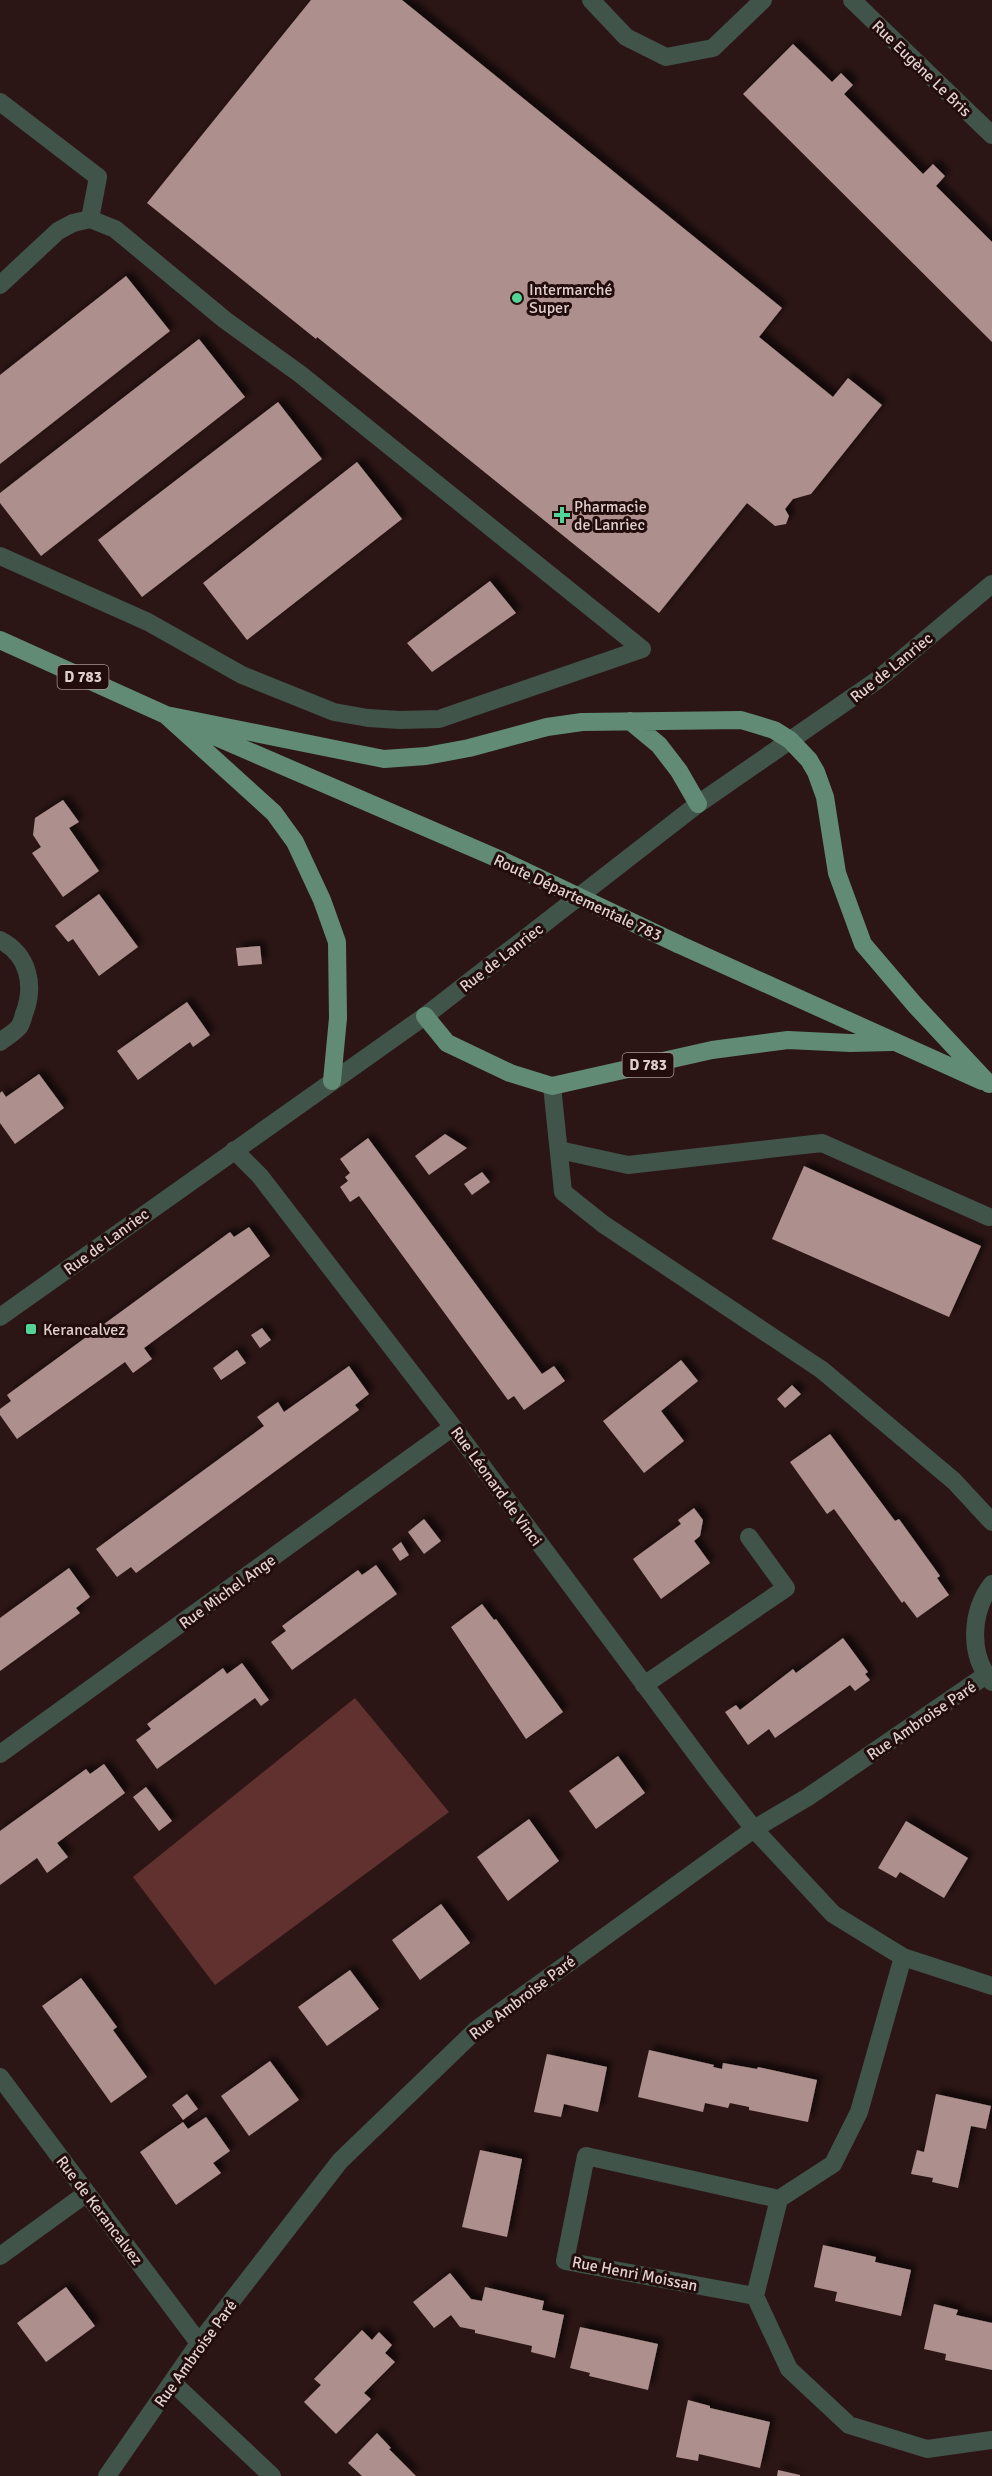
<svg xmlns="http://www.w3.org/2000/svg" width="992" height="2476" viewBox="0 0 992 2476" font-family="Signika,sans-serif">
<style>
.green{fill:#60312e}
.building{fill:#ad908d;filter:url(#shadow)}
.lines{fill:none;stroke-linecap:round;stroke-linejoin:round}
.lane{stroke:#405449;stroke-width:18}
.street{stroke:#405449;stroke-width:18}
.primary{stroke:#618b74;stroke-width:18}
.primary-bridge{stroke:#618b74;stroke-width:18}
.poi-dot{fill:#52d397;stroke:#220d0c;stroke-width:2}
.labels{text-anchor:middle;stroke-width:6;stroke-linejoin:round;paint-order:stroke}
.shield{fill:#220d0c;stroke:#a69593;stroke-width:1.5}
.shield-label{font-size:15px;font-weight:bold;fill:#dfcfcd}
.street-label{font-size:16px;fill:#dfcfcd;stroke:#220d0c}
.poi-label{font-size:16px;fill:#dfcfcd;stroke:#220d0c;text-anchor:start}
</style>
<defs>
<filter id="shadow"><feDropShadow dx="5.5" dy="-5.5" stdDeviation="3" flood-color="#0009"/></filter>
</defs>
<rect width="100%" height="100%" fill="#2c1615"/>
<!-- green -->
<path class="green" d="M355 1698 449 1812 215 1985 133 1877Z"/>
<!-- building -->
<path class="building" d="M311 0H402L782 308 759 337 833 397 848 378 882 405 811 494 793 499 785 509 789 516 786 524 775 526 747 503 659 613 317 337 316 339 147 203Z
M793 44 832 82 841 73 853 85 844 94 923 174 933 164 945 176 936 186 992 242V342L743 94Z
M126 276 170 331 0 464V375Z
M199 339 245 397 41 556 0 503V493Z
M278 402 322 459 142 597 98 540Z
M357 462 402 519 247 640 203 583Z
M490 581 516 613 432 672 407 643Z
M63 800 79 822 69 828 99 871 63 897 32 853 41 847 33 835 35 818Z
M99 894 138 947 99 976 73 939 68 942 55 926Z
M260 946 262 964 238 966 236 948Z
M187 1002 210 1035 193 1047 190 1042 138 1080 117 1051Z
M39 1074 64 1108 15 1144 0 1123V1093L2 1091 6 1097Z
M445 1134 467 1148 429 1175 415 1156Z
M368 1138 542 1374 554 1366 565 1381 524 1410 514 1396 508 1400 359 1196 350 1202 340 1187 348 1181 345 1177 350 1173 340 1159Z
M804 1166 981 1246 949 1317 772 1239Z
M482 1172 490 1182 472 1195 464 1184Z
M249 1227 270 1256 144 1348 152 1359 133 1373 125 1362 17 1439 0 1415V1409L11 1401 7 1395 230 1232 234 1237Z
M262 1328 271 1340 260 1348 251 1335Z
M237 1350 246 1363 221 1380 213 1368Z
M681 1360 698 1381 661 1411 684 1441 644 1473 603 1421Z
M349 1366 369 1394 355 1405 359 1410 136 1573 131 1567 117 1577 96 1549 264 1426 257 1417 278 1402 284 1412Z
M792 1385 801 1394 785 1408 777 1399Z
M830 1434 895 1521 899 1519 940 1576 937 1578 949 1595 917 1618 904 1601 902 1603 834 1509 827 1514 790 1462Z
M694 1508 703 1520 700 1536 694 1541 710 1563 661 1599 633 1559 681 1524 678 1520Z
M424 1519 441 1541 424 1554 408 1532Z
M401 1542 409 1555 400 1561 392 1549Z
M376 1565 397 1594 292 1670 271 1642 286 1631 282 1626 358 1570 362 1575Z
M69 1568 90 1597 76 1608 80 1613 0 1671V1618Z
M482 1604 494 1620 496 1619 563 1712 526 1739 451 1627Z
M843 1638 868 1672 865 1674 870 1680 855 1691 850 1685 775 1738 769 1729 748 1745 725 1712 736 1705 740 1710 793 1669 796 1673Z
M242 1663 269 1700 261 1706 255 1698 157 1769 136 1740 151 1729 147 1724 223 1668 227 1674Z
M618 1756 645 1793 596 1829 569 1791Z
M104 1764 125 1793 57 1843 68 1857 47 1873 37 1858 0 1885V1831L86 1769 90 1774Z
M146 1787 172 1821 159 1831 133 1797Z
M529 1819 559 1861 508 1901 477 1857Z
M906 1821 968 1858 944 1898 900 1872 896 1878 878 1868Z
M441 1904 470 1943 420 1980 392 1940Z
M350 1970 379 2009 327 2046 298 2007Z
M81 1978 117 2027 113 2030 147 2077 111 2103 42 2006Z
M649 2050 714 2065 713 2067 722 2069 723 2063 757 2069 758 2067 817 2080 808 2122 749 2110V2107L730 2103 728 2108 705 2103 703 2112 638 2097Z
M547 2054 607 2067 598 2112 564 2104 561 2117 534 2112Z
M270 2061 299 2100 249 2136 221 2096Z
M187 2094 198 2109 183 2120 172 2105Z
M936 2094 991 2106 986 2129 971 2126 958 2188 932 2182 933 2178 911 2174 917 2150 924 2152Z
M206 2117 230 2151 213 2163 221 2173 176 2205 140 2152 183 2122 188 2129Z
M480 2150 522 2159 507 2237 462 2227Z
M823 2245 876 2257 875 2262 911 2270 901 2316 835 2301 837 2292 814 2287Z
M450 2273 471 2299 482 2301 485 2287 544 2301 542 2310 564 2315 555 2358 531 2352 532 2346 475 2333V2330L460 2327 451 2315 434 2328 413 2302Z
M66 2287 95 2326 46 2362 17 2323Z
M934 2304 958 2310 956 2315 992 2323V2370L945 2360 946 2354 924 2349Z
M580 2327 658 2344 648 2390 589 2376 590 2373 570 2368Z
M362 2330 372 2340 379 2332 392 2345 385 2353 395 2362 364 2393 371 2399 336 2434 304 2402 321 2385 314 2379Z
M688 2400 710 2406V2408L770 2422 760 2468 699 2454 698 2461 676 2457Z
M377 2433 391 2448 389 2449 416 2476H362L348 2463Z
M778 2470 800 2475V2476H777Z"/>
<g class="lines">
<!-- lane -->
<path class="lane" d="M0 102 98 177 90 219
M0 285 58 231 73 223 90 219 115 229 225 320 300 374 642 649
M0 556 148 622 242 675 334 712 368 718 400 720 439 719 642 649
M559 1150 628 1165 822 1143 989 1217"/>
<!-- street -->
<path class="street" d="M591 0 626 37 666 57 713 48 763 0
M852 0 992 135
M0 940C29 955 35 986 24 1014 23 1018 21 1024 19 1027 14 1033 6 1037 0 1042
M552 1086 563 1192 603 1224 822 1370 954 1481 992 1522
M234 1150 260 1176 453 1427 714 1778 754 1829 833 1914 903 1957 992 1986
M0 1317 425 1016 698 804 876 681 992 584
M992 1584C971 1611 968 1655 992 1682
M644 1685 786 1588 749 1537
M0 1754 453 1427
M903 1957 859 2112 833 2164 779 2199 755 2296 789 2369 849 2425 927 2449 992 2440
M0 2077 199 2343
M0 2256 87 2193
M755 2296 565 2261 586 2156 779 2199
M173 2383 272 2476
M107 2476 199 2343 340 2161 477 2029 754 1829 808 1797 986 1675"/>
<!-- primary -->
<path class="primary" d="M0 640 166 715 384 759 426 756 469 748 547 727 582 722 741 720 774 730 790 740 809 760 816 772 825 797 837 873 863 944 915 1005 989 1084
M167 716 274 813 295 842 322 900 337 942 338 1018 332 1081
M630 721 659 745 679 771 698 804
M200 730 501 860
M678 944 982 1081
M425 1016 447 1043 510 1073 552 1086 712 1050 788 1040 850 1043 892 1042"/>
<!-- primary-bridge -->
<path class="primary-bridge" d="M501 860 678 944"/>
</g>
<!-- markers -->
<g class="poi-dot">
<circle cx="517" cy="298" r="6"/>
<path d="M559 506h6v6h6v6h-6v6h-6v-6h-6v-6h6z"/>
<rect x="25" y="1323" width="12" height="12" rx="3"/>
</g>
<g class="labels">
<!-- shield labels -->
<g class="shield">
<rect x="57.5" y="665" width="51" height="24" rx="4.5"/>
<rect x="622.5" y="1053" width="51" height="24" rx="4.5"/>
</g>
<g class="shield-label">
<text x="83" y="682">D 783</text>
<text x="648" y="1070">D 783</text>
</g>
<!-- street labels -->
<g class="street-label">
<text transform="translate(922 68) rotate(44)" y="6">Rue Eugène Le Bris</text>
<text transform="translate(891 667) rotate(-39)" y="6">Rue de Lanriec</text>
<text transform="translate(578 897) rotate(25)" y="6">Route Départementale 783</text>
<text transform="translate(501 957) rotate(-38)" y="6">Rue de Lanriec</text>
<text transform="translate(106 1241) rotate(-36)" y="6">Rue de Lanriec</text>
<text transform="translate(497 1486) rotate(54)" y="6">Rue Léonard de Vinci</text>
<text transform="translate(227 1591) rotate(-36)" y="6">Rue Michel Ange</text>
<text transform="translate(921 1720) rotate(-34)" y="6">Rue Ambroise Paré</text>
<text transform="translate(522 1997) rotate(-37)" y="6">Rue Ambroise Paré</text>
<text transform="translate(100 2210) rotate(53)" y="6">Rue de Kerancalvez</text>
<text transform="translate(635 2273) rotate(11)" y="6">Rue Henri Moissan</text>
<text transform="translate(195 2353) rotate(-54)" y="6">Rue Ambroise Paré</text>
</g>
<!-- poi labels -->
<g class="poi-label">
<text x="529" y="295">Intermarché<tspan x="529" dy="18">Super</tspan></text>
<text x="574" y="512">Pharmacie<tspan x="574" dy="18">de Lanriec</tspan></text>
<text x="43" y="1335">Kerancalvez</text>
</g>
</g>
</svg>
